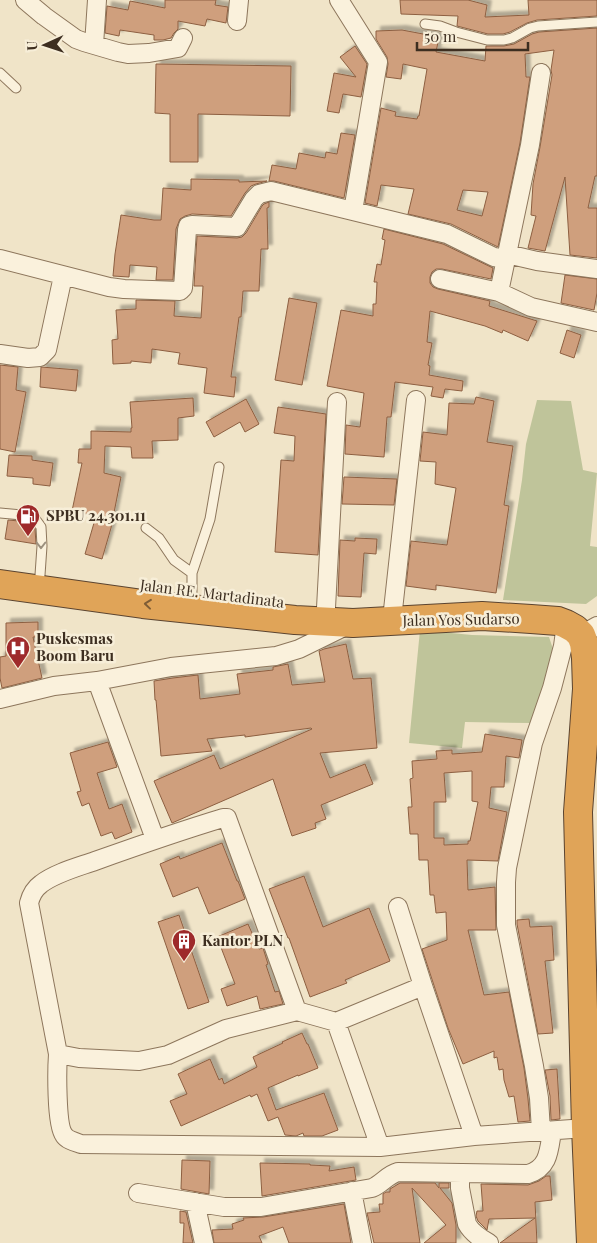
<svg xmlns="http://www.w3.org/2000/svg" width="597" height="1243" viewBox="0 0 597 1243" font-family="'Playfair Display',serif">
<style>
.cemetery{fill:#bfc49a}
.building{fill:#cf9f7d;stroke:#8d5f41;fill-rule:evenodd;filter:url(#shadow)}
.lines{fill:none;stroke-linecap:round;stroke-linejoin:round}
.lane-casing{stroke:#8d765c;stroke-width:11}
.street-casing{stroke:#8d765c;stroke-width:20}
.highway-casing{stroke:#5b4430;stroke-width:30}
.lane{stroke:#faf1dc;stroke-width:9}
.street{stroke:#faf1dc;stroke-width:18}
.highway{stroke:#e0a458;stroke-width:28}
.oneway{stroke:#9c907e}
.oneway2{stroke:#7e5d36}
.labels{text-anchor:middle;stroke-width:5;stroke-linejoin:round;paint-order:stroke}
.poi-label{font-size:15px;font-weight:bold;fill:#3d2e20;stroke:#f7eed8;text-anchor:start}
.street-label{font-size:15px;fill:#3d2e20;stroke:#f7eed8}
</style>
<defs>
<filter id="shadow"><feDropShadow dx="4.5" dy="-4.5" stdDeviation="1" flood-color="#0004"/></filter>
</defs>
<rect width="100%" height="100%" fill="#f0e4c8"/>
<!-- cemetery -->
<path class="cemetery" d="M537 400 571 401 583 470 597 473 590 546 597 547V596L586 604 503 600 522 480 526 444Z
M420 630 472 635 549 637 555 655 531 723 465 722 462 748 409 743Z"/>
<!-- building -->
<path class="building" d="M165 0H216L215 5 228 7 226 23 207 19 205 26 178 21V29L174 33 171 38 163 40H154V35L120 30 119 36 105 33 107 6 128 10 130 1 165 8Z
M400 0H468L487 5 485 17 529 15 528 0H597V16L537 20 527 23 510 32 503 34H488L457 26 458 16 401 14Z
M597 28V176H595L588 208H597V258L570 255 565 177 545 251 528 248 536 216 531 215 533 184 540 147 552 75 551 70 554 50 525 54 526 77H530L520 143 498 247 451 224 408 214 414 189 381 185 377 206 365 203 381 108 396 112 395 116 417 119 418 116H419L427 69 403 64 401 79 386 77 388 64 387 57 376 39V31L402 30 439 37 436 52 485 61 486 46H504L514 44 532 34 539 32ZM463 190 488 192 482 216 457 210Z
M355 46 367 64 361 97 343 94 339 113 327 111 334 73 356 77 340 57Z
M156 64 291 66 290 116 198 114V162H170V114L155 113Z
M341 133 355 135 344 198 274 181H269L272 165 296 169 299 153 325 158 326 152 337 154Z
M191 179 239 180V182L267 181 256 184 251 186 245 193 231 216 192 214 185 216 180 219 176 229 173 280H156L157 267 130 265 129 277 113 276 115 254 121 215 154 220H161L163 188 191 190Z
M269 202V207L267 208 268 249H261L259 291H243L241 317H239L231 377H236L234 397 204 393 207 368 178 364 180 353 152 349 151 363 131 361V363L113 364 112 340 118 339 116 310 136 309V300L175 301 174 316 201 318 203 286H194L197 236 237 238 242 237 246 233 262 206 264 204Z
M384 229 443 244 493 268 491 279 442 269H436L432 272 430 277V283L433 287 438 289 490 301 489 306 537 321 528 341 503 330 502 333 485 326 430 311 427 342 432 343 428 365 430 366 429 375 463 381 462 391 445 389 443 398 431 396 433 387 395 382 391 417H387L384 457 345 454 346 425 360 427 364 393 327 386 341 310 373 316V304H376L377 282H374L377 264 381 265 385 240 382 239Z
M565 275 597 279V293L594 310 561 303Z
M289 298 317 303 302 385 275 380Z
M567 330 581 335 574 358 560 353Z
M0 365 18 367 16 390 26 392 15 452 0 449Z
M41 367 78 370 76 391 40 387Z
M476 397 494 401 487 442 513 446 504 505 509 506 496 593 436 585V590L406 586 411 541 447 545 456 488 435 484 436 462 420 461 423 432 447 435 449 403 474 404Z
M193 398 194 416 178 418V440L152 441 153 458H132L131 447 105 446 104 473 121 477 111 528 102 559 85 554 96 516 72 511 82 463H78L79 449H91V431L131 432V428H132L130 402Z
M246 399 259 424 245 432 240 422 214 437 206 422Z
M278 407 326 414 318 555 275 552 281 460 294 461 295 436 274 433Z
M9 455 32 456V460L53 463 50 486 33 484V478L7 476Z
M344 477 397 479 394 505 342 504Z
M8 520 30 522 35 529 36 544 5 539Z
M355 538 377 539 376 554 364 553 361 597 338 596 340 540 355 541Z
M38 622V637H33L42 678 2 688 0 678V657L6 656V623Z
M346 644 353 679 371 678 377 748 320 753 330 778 365 764 373 784 321 805 326 819 315 823 316 828 292 836 273 779 172 823 154 781 214 755 220 769 312 729 311 728 245 737V735L207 739 212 751 161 756 156 700H155L154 681 173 678 198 675 200 699 240 694 237 674 273 670V667L288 664 292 685 325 682 319 651 324 649Z
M485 734 522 740 519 758 506 756 504 787H491L489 808 507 812 498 861 467 860 468 890 495 887 496 930H468L484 995 509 992 524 1068 528 1099 530 1121 518 1122 514 1096 509 1097 504 1080 503 1069 499 1070 497 1057 494 1058V1051L463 1064 448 1028 422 949 447 940 446 912 436 913 434 895H430L428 860H419L418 834H410L408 807H412L410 779 413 778 412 761 437 759 436 751 452 750V754L482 752ZM472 771V801L478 802 470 841H468V844L444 845V838H434V802H446L444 773Z
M108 742 117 767 97 773 109 809 122 804 132 832 115 839 112 832 101 836 89 803 82 806 77 792 81 791 70 753Z
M222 843 237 881H238L245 899 209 914 198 887 173 897 160 864 179 856 180 859Z
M304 876 323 927 369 908 390 961 345 980 347 983 310 997 289 938H288L269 889Z
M179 915 209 1002 188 1009 158 922Z
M529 919 530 927 552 926 554 960 545 961 553 1033 538 1034 517 924V920Z
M248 924 259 949 263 948 268 964 266 965 275 992 279 991 283 1004 260 1009 257 996 227 1006 221 989 235 984 217 937Z
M302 1033 307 1044H308L318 1068 298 1076V1075L268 1088 276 1110 324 1093 338 1130 322 1136H304L303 1133 296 1136 285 1135 278 1117 268 1121 257 1094 251 1097 250 1095 181 1126 170 1101 187 1094 178 1074 210 1059 219 1080 222 1078 224 1084 257 1067 253 1057 283 1043 282 1042Z
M557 1069 560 1119 551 1120 550 1096 545 1070Z
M182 1160 210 1161 209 1194 181 1189Z
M260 1163 310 1164V1165L330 1166 329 1171 354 1167 356 1180 262 1196Z
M546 1176H550L552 1200 535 1202 537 1243H500L535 1218 489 1219 487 1230 478 1221 476 1216 477 1211H483L481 1184 528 1185 539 1181Z
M400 1183H435L439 1188V1183H449V1188H440L452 1203 456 1225V1243H424L446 1225 412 1188 420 1243H374L367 1213 380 1212 379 1204H383V1194L386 1192H390V1189Z
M344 1204 351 1243H289L283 1227 259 1236 262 1243H214L212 1230 233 1229 232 1224 244 1220 243 1218 263 1217Z
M180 1211 186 1212 193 1243H183L184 1223H180Z"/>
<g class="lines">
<!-- lane casing -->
<g class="lane-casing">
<path id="lane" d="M425 24 440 26 456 32 487 40H504L512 38 530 28 538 26 597 22
M0 73 16 88
M0 513 33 516 41 527 42 546 40 575
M146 528 159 538 174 560 192 573
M190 606 192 591V573L210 519 219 467"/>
</g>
<!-- street casing -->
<g class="street-casing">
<path id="street" d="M25 0 44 16 76 39 84 42 118 52 128 54 149 53 178 48 183 38
M339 0 378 62 353 211
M237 21 239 0
M94 45 97 0
M507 254 537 261 597 269
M0 259 109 287 124 289 180 291 183 288 187 230 188 226 192 225 237 227 254 199 259 194 271 191 447 234 494 257 506 259
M440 279 499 292 531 307 597 322
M499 292 530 145 541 73
M0 354 28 358 40 357 47 350 63 276
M326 608 337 402
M393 610 416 400
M581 635 597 626
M97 681 171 667 276 656 299 649 348 625
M0 699 54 686 97 681 155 839
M398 907 423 986
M297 1011 226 1029 168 1055 139 1061 79 1058 58 1054 29 903C31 895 34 889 41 884 55 873 78 867 95 861 137 846 180 831 223 818H227L297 1011 336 1022 380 1147 474 1136 586 1128
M336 1022 423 986 474 1136
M58 1054C57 1068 56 1125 64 1135 67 1140 75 1142 81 1144L380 1147
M541 1131 539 1098 534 1066 506 925V882L507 868 533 743 552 688 563 646 566 624
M460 1173V1188L467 1224C472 1233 480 1238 489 1243
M352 1191 362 1243
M138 1193 224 1207H261L372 1188C382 1184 387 1175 398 1172L528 1174C549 1168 549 1150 552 1131
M195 1202 204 1243"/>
</g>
<!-- highway casing -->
<g class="highway-casing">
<path id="highway" d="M0 584 143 604 295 620 353 623 482 616 531 619 558 621 566 624 575 629 581 635 584 643 586 658 587 689 578 812 586 1128 591 1243"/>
</g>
<!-- lane -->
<use href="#lane" class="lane"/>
<!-- street -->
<use href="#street" class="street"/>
<!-- highway -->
<use href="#highway" class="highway"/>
</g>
<!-- one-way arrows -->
<defs><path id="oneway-chevron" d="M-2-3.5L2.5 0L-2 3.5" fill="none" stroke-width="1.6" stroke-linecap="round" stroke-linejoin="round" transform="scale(1.25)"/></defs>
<use class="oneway" href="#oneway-chevron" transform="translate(41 545) rotate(90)"/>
<use class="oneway2" href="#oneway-chevron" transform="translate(148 604) rotate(-174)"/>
<!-- icons -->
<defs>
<g id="fuel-pin" transform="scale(1.25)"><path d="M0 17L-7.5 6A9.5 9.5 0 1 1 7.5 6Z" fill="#9e2a2b" stroke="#f7eed8"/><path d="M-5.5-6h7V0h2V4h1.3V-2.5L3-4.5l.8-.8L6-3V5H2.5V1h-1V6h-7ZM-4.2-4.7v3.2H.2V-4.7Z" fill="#fff"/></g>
<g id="hospital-pin" transform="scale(1.25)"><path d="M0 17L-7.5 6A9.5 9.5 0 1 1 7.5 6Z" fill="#9e2a2b" stroke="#f7eed8"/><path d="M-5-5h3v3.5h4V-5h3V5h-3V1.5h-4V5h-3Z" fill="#fff"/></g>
<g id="building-pin" transform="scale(1.25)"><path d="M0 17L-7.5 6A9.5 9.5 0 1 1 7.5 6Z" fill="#9e2a2b" stroke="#f7eed8"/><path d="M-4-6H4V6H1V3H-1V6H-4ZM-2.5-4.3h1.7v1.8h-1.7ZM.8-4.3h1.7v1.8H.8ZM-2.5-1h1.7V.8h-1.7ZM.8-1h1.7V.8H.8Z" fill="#fff"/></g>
</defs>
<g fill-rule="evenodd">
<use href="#fuel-pin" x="28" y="516"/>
<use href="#hospital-pin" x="18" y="648"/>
<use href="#building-pin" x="184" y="941"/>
</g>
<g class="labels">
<!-- poi labels -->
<g class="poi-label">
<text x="46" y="521">SPBU 24.301.11</text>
<text x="36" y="644">Puskesmas<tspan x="36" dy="17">Boom Baru</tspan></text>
<text x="202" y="946">Kantor PLN</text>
</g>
<!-- street labels -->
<g class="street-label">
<text transform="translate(212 594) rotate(7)" y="5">Jalan RE. Martadinata</text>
<text transform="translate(461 620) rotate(-1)" y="5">Jalan Yos Sudarso</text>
</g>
</g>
<!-- north arrow -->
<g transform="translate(45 45) rotate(267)" stroke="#f7eed8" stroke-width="4" paint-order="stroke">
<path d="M0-4L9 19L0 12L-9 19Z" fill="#3d2e20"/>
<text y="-8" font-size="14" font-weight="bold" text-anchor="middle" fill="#3d2e20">U</text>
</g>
<!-- scale -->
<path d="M417 42v8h111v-8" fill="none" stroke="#3d2e20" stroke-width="2.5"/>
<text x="424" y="42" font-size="15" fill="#3d2e20" stroke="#f7eed8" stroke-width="4" paint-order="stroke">50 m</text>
</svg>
